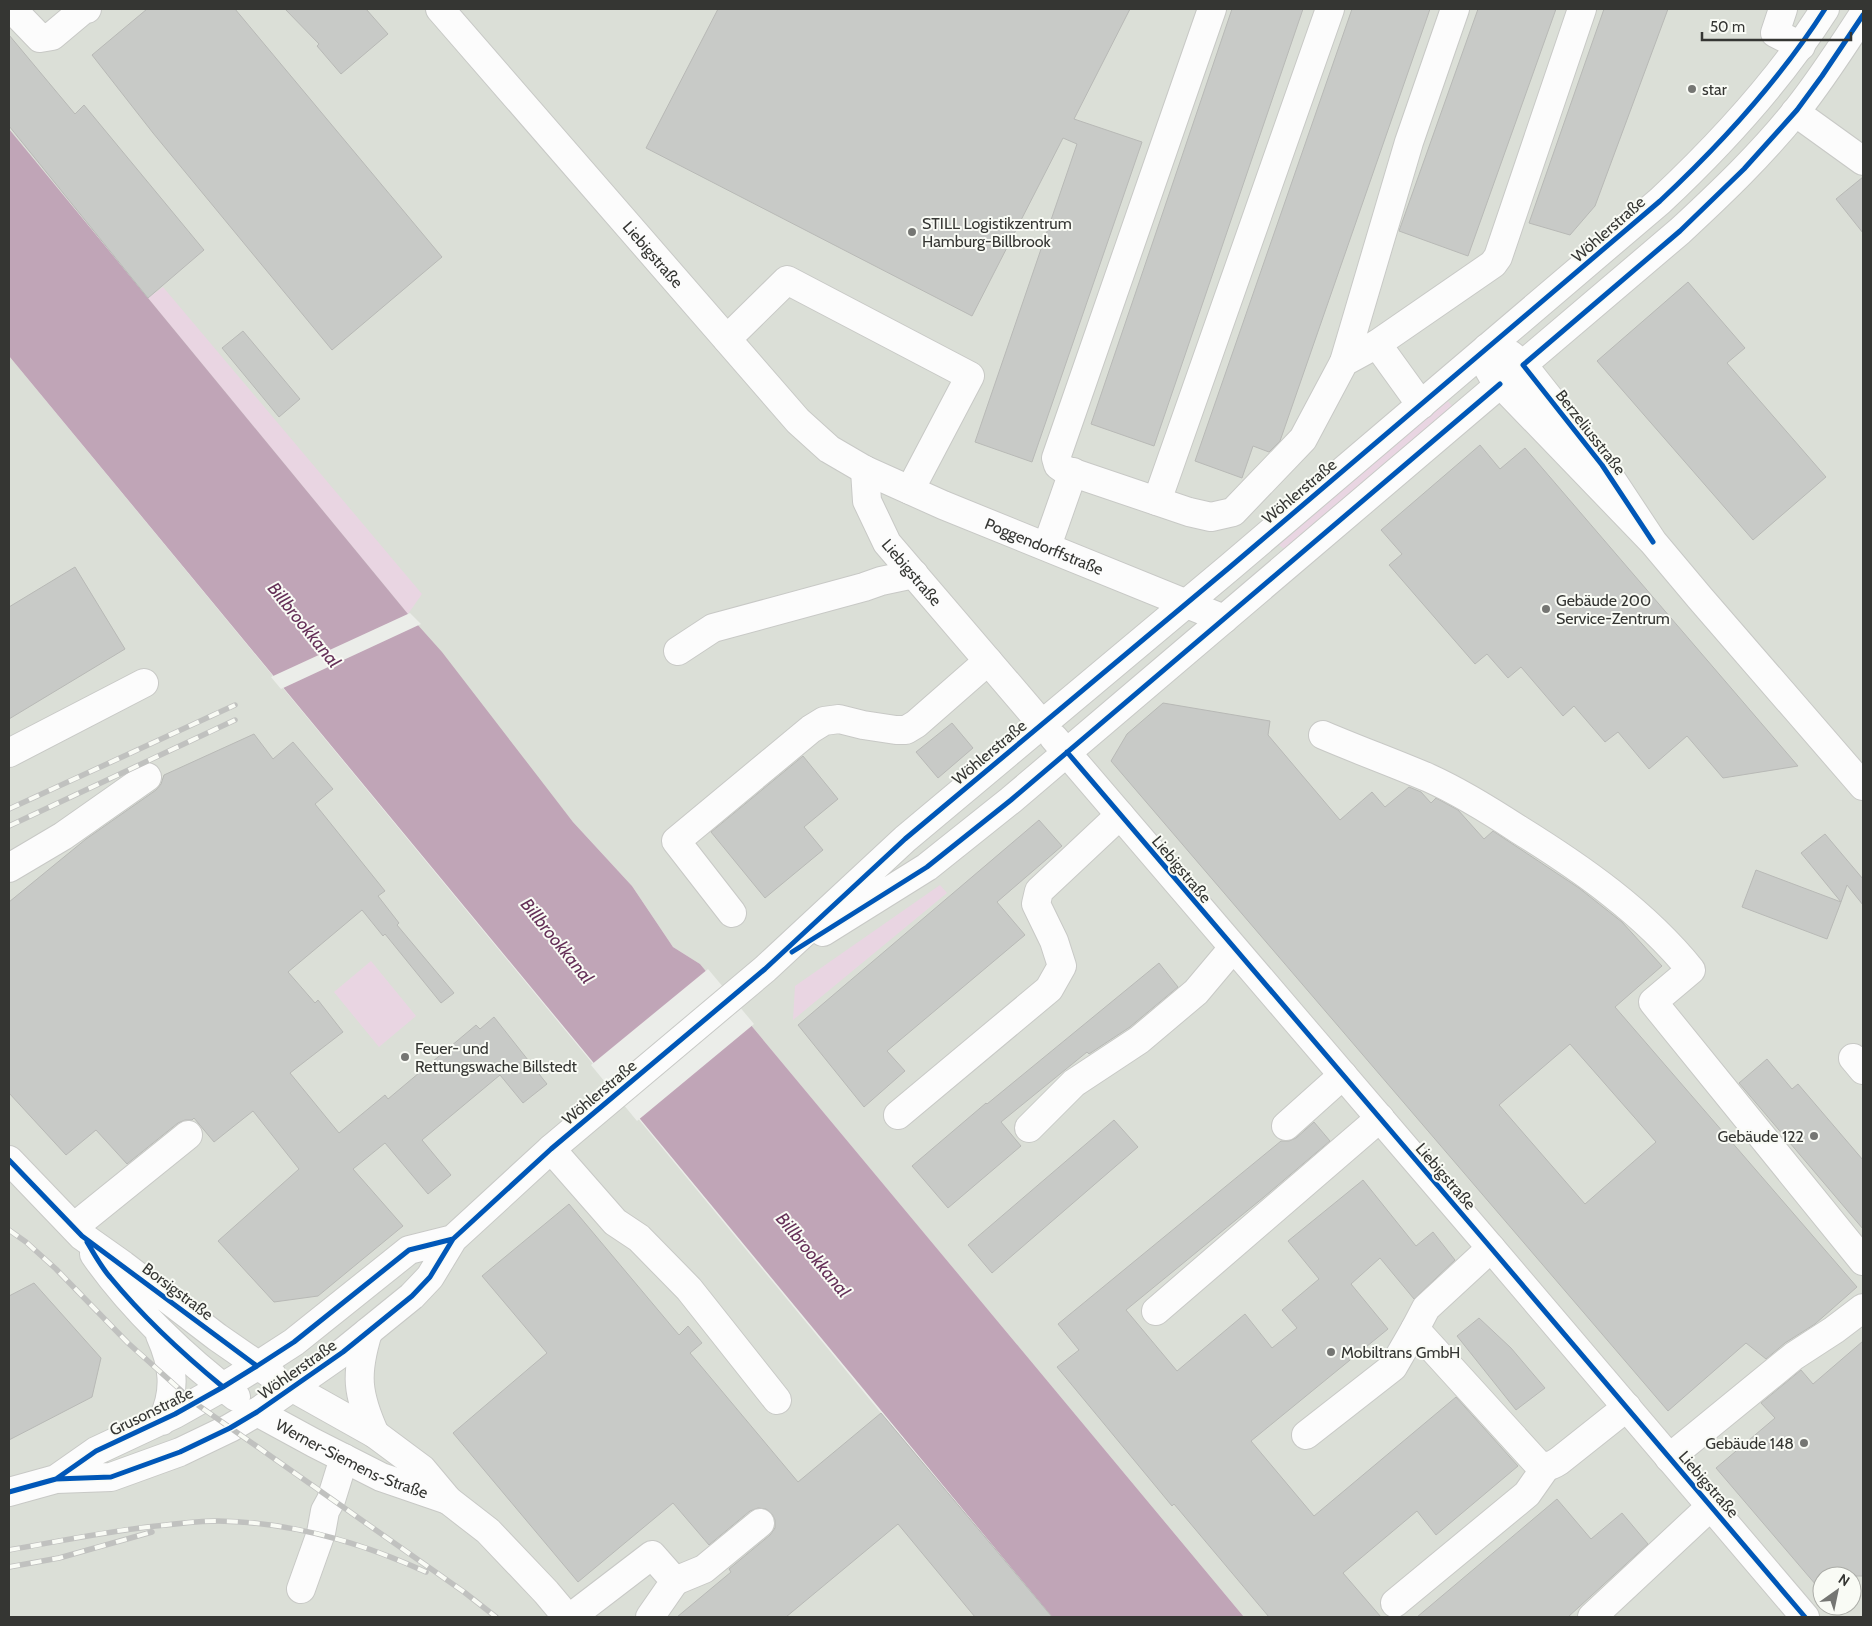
<svg xmlns="http://www.w3.org/2000/svg" width="1872" height="1626" viewBox="0 0 1872 1626" font-family="Cabin,sans-serif">
<style>
.built{fill:#dbdfd7;fill-rule:evenodd}
.green{fill:#e9d5e2}
.water{fill:#c0a5b7}
.pier{fill:#ebede9}
.building{fill:#c8cac7;stroke:#b8b9b6;fill-rule:evenodd}
.lines{fill:none;stroke-linecap:round;stroke-linejoin:round}
.minor-casing{stroke:#c8c9c6;stroke-width:30}
.major-casing{stroke:#c8c9c6;stroke-width:30}
.minor{stroke:#fcfcfc;stroke-width:28}
.major{stroke:#fcfcfc;stroke-width:28}
.rail-casing{stroke:#c0c1bf;stroke-width:5.5}
.rail{stroke:#f9fbf5;stroke-width:4;stroke-dasharray:11;stroke-linecap:butt}
.cycleway-casing{stroke:#f9fbf5;stroke-width:8}
.cycleway{stroke:#0057b8;stroke-width:5}
.poi-dot{fill:#757673;stroke:#f9fbf5;stroke-width:2}
.labels{text-anchor:middle;stroke-width:4;stroke-linejoin:round;paint-order:stroke}
.poi-label{font-size:16px;fill:#353633;stroke:#f9fbf5;text-anchor:start}
.street-label{font-size:16px;fill:#353633;stroke:#f9fbf5}
.water-label{font-size:18px;font-style:italic;fill:#653058;stroke:#f9fbf5}
</style>
<rect width="100%" height="100%" fill="#ebede9"/>
<!-- built -->
<path class="built" d="M9 9H1863V1617H1244L700 964 673 947 632 886 573 822 408 614 9 129ZM1822 1576H1852V1606H1822Z
M9 356 881 1413 1052 1617H9Z"/>
<!-- green -->
<path class="green" d="M163 287 422 594 408 614 148 298Z
M1445 398 1454 408 1287 551 1276 543Z
M940 885 947 893 793 1020 795 986Z
M371 961 416 1016 379 1047 334 992Z"/>
<!-- water -->
<path class="water" d="M9 129 408 614 442 652 573 822 632 886 673 947 700 964 1244 1617H1052L9 356Z"/>
<!-- pier -->
<path class="pier" d="M410 613 421 624 281 689 271 677Z
M708 969 754 1024 637 1121 591 1065Z"/>
<!-- building -->
<path class="building" d="M147 9H235L442 257 332 350 153 133 92 55Z
M285 9H366L388 34 341 74 317 46 319 44Z
M718 9H1130L1074 119 1142 142 1032 462 975 442 1077 144 1063 138 972 316 646 148Z
M1232 9H1303L1154 446 1091 424Z
M1352 9H1430L1280 441 1269 452 1253 446 1242 478 1195 461Z
M1478 9H1556L1468 256 1399 231Z
M1604 9H1668L1595 206 1570 235 1529 223Z
M9 35 75 114 84 105 204 250 148 298 9 126Z
M1863 177V233L1836 199Z
M1688 282 1745 348 1727 363 1826 477 1753 540 1597 361Z
M243 331 300 399 279 417 222 348Z
M1480 445 1500 469 1525 448 1798 766 1723 778 1687 736 1649 769 1618 732 1605 742 1574 706 1563 716 1521 667 1508 678 1487 654 1475 664 1389 565 1402 554 1381 530Z
M75 567 125 649 9 719V607Z
M1163 703 1270 721 1268 735 1340 820 1372 792 1385 807 1409 787 1421 792 1431 803 1436 798 1458 810 1484 839 1493 831 1579 888 1622 922 1662 966 1615 1007 1857 1287 1815 1324 1785 1343 1766 1359 1746 1343 1668 1411 1111 761 1127 734ZM1570 1044 1656 1142 1585 1204 1499 1105Z
M952 723 973 748 938 778 916 752Z
M254 734 273 759 293 742 333 789 315 804 385 891 378 896 399 923 397 925 454 993 441 1003 385 934 383 936 362 910 288 972 315 1003 318 1000 343 1032 290 1073 339 1133 385 1095 388 1099 476 1025 480 1029 494 1017 547 1084 523 1103 500 1075 422 1140 451 1175 428 1194 385 1143 353 1169 403 1226 318 1296 274 1302 218 1241 299 1169 253 1111 214 1142 194 1118 192 1120H185L178 1123 127 1164 96 1130 66 1155 9 1093V902L86 839 156 790 161 784 164 775Z
M803 756 838 799 804 827 823 850 765 898 711 832Z
M1039 820 1062 846 997 902 1025 935 887 1051 905 1071 864 1107 798 1025Z
M1825 834 1863 879V905L1847 885 1841 902 1801 853Z
M1756 870 1841 902 1827 939 1742 907Z
M1159 963 1178 987 1130 1027 1089 1054 1087 1052 1001 1122 1021 1146 948 1208 912 1166 986 1103 987 1104Z
M1767 1059 1792 1089 1798 1084 1863 1160V1229L1739 1083Z
M1114 1120 1138 1147 992 1273 968 1245Z
M1314 1122 1330 1141 1264 1197 1126 1310 1177 1371 1245 1314 1272 1348 1297 1328 1282 1310 1319 1279 1288 1241 1363 1180 1416 1246 1433 1232 1455 1260 1414 1299 1380 1258 1351 1284 1388 1329 1251 1441 1314 1516 1456 1397 1518 1466 1436 1535 1417 1511 1343 1573 1381 1617H1269L1174 1504 1172 1506 1057 1367 1079 1350 1058 1324 1281 1141H1289L1296 1138Z
M569 1204 679 1335 688 1326 702 1343 690 1353 798 1482 881 1413 1052 1617H975L898 1524 786 1617H677L731 1572 729 1569 770 1535 775 1528V1520L772 1514 766 1509 758 1508 750 1511 709 1545 673 1503 578 1582 453 1433 547 1353 482 1276Z
M34 1283 101 1358 92 1397 9 1440V1296Z
M1479 1318 1511 1348 1545 1388 1516 1410 1457 1336Z
M1863 1341V1576H1822V1592L1716 1468 1775 1418 1761 1403 1801 1370 1813 1384Z
M1557 1499 1591 1539 1622 1513 1648 1544 1568 1617H1417Z"/>
<g class="lines">
<!-- minor casing -->
<g class="minor-casing">
<g id="minor">
<path d="M12 9 40 38 52 36 83 10 87 9"/>
<path id="s1" d="M440 9 798 421 829 449 865 470 943 505 1224 619"/>
<path d="M1212 9 1056 458 1058 465 1065 470 1189 512 1211 517 1233 512 1303 439 1344 362 1377 344 1493 264 1498 257 1582 9"/>
<path d="M1783 9 1775 33 1801 46"/>
<path d="M1795 112 1863 161"/>
<path d="M727 339 787 280 970 376 910 490"/>
<path d="M1377 344 1421 405"/>
<path d="M1344 362 1409 142 1455 9"/>
<path id="s2" d="M865 470 867 501 887 543 1042 724"/>
<path d="M1157 501 1330 9"/>
<path d="M1653 542 1602 465 1523 365 1511 355 1487 348 1488 368 1492 375 1653 542 1700 598 1863 786"/>
<path d="M1047 546 1073 472"/>
<path d="M678 651 713 628 864 587 881 581 914 574"/>
<path d="M1323 735C1358 750 1394 763 1429 778 1460 792 1489 810 1518 829 1581 868 1644 912 1691 970L1653 1002 1863 1261"/>
<path d="M9 753 144 683"/>
<path d="M9 868 63 836 147 777"/>
<path d="M732 913 676 841 811 729 824 721 839 719 863 725 896 730H906L916 724 988 661"/>
<path d="M1853 1058 1863 1070"/>
<path d="M898 1115 1049 989 1062 966 1054 941 1036 904 1039 891 1120 815"/>
<path d="M1286 1126 1343 1075"/>
<path d="M1029 1128 1074 1083 1139 1040 1196 992 1233 948"/>
<path d="M551 1149 615 1222 639 1238 689 1289 777 1400"/>
<path d="M74 1227 188 1135"/>
<path d="M1491 1248 1426 1308 1415 1329 1537 1463C1546 1467 1550 1467 1559 1461L1627 1407"/>
<path d="M1156 1311 1380 1118"/>
<path d="M368 1332C355 1374 357 1394 375 1434"/>
<path d="M293 1388 375 1434 422 1469 448 1500 488 1531 546 1592 567 1617"/>
<path id="s3" d="M257 1412 314 1443 381 1477 448 1500"/>
<path d="M1306 1435 1393 1367 1415 1329"/>
<path d="M1669 1458 1794 1356 1834 1330 1863 1308"/>
<path d="M675 1581 704 1569 760 1523"/>
<path d="M301 1589 321 1533 325 1511 331 1500 344 1458"/>
<path d="M1395 1603 1527 1494 1546 1467"/>
<path d="M571 1617 652 1555 675 1581 650 1617"/>
<path d="M1592 1617 1711 1506"/>
</g>
</g>
<!-- major casing -->
<g class="major-casing">
<path id="major" d="M1054 738 1491 1248 1805 1617
M823 932 927 867 1011 800 1680 231C1721 193 1762 154 1797 110 1821 80 1842 47 1863 15
M9 1160 82 1236 123 1265 217 1337 272 1375
M94 1254C129 1305 186 1360 236 1397
M160 1335C173 1364 177 1391 162 1421
M56 1479 96 1451 175 1414 223 1387 257 1366 294 1342 409 1250 453 1239
M9 1492 56 1479 111 1477 180 1452 230 1428 257 1412 343 1352 412 1296 430 1277 453 1239 551 1149 765 969 905 839 1230 567 1660 201C1722 143 1779 81 1825 9"/>
</g>
<!-- minor -->
<use href="#minor" class="minor"/>
<!-- major -->
<use href="#major" class="major"/>
<!-- rail casing -->
<g class="rail-casing">
<path id="rail" d="M9 809 235 705
M9 826 235 720
M9 1230 26 1242 56 1269 128 1343 195 1403 464 1592 496 1617
M9 1550C61 1541 113 1530 166 1525 183 1523 201 1521 218 1521 291 1522 360 1542 426 1572
M9 1567 59 1558 152 1532"/>
</g>
<!-- rail -->
<use href="#rail" class="rail"/>
<!-- cycleway casing -->
<g class="cycleway-casing">
<path id="cycleway" d="M1653 542 1602 465 1523 365 1680 231 1744 169 1797 110 1822 76 1863 15
M1067 752 1491 1248 1805 1617
M792 952 927 867 1011 800 1500 384
M9 1160 82 1236 257 1366
M87 1242C94 1254 101 1267 110 1277 143 1317 184 1355 223 1387
M56 1479 96 1451 175 1414 223 1387 257 1366 294 1342 409 1250 453 1239
M9 1492 56 1479 111 1477 180 1452 230 1428 257 1412 343 1352 412 1296 430 1277 453 1239 551 1149 765 969 905 839 1230 567 1660 201C1722 143 1779 81 1825 9"/>
</g>
<!-- cycleway -->
<use href="#cycleway" class="cycleway"/>
</g>
<!-- markers -->
<g class="poi-dot">
<circle cx="1692" cy="89" r="5"/>
<circle cx="912" cy="232" r="5"/>
<circle cx="1546" cy="609" r="5"/>
<circle cx="405" cy="1057" r="5"/>
<circle cx="1814" cy="1136" r="5"/>
<circle cx="1331" cy="1352" r="5"/>
<circle cx="1804" cy="1443" r="5"/>
</g>
<g class="labels">
<!-- poi labels -->
<g class="poi-label">
<text x="1702" y="95">star</text>
<text x="922" y="229">STILL Logistikzentrum<tspan x="922" dy="18">Hamburg-Billbrook</tspan></text>
<text x="1556" y="606">Gebäude 200<tspan x="1556" dy="18">Service-Zentrum</tspan></text>
<text x="415" y="1054">Feuer- und<tspan x="415" dy="18">Rettungswache Billstedt</tspan></text>
<text x="1804" y="1142" text-anchor="end">Gebäude 122</text>
<text x="1341" y="1358">Mobiltrans GmbH</text>
<text x="1794" y="1449" text-anchor="end">Gebäude 148</text>
</g>
<!-- street labels -->
<g class="street-label">
<text transform="translate(1608 229) rotate(-41)" y="6">Wöhlerstraße</text>
<text dy="6" stroke="none"><textPath href="#s1" startOffset="325">Liebigstraße</textPath></text>
<text transform="translate(1591 432) rotate(52)" y="6">Berzeliusstraße</text>
<text transform="translate(1299 491) rotate(-40)" y="6">Wöhlerstraße</text>
<text dy="6" stroke="none"><textPath href="#s1" startOffset="824">Poggendorffstraße</textPath></text>
<text dy="6" stroke="none"><textPath href="#s2" startOffset="116">Liebigstraße</textPath></text>
<text transform="translate(989 752) rotate(-40)" y="6">Wöhlerstraße</text>
<text transform="translate(1182 869) rotate(50)" y="6">Liebigstraße</text>
<text transform="translate(599 1092) rotate(-40)" y="6">Wöhlerstraße</text>
<text transform="translate(1446 1176) rotate(49)" y="6">Liebigstraße</text>
<text transform="translate(178 1291) rotate(37)" y="6">Borsigstraße</text>
<text transform="translate(297 1369) rotate(-35)" y="6">Wöhlerstraße</text>
<text transform="translate(151 1411) rotate(-26)" y="6">Grusonstraße</text>
<text dy="6" stroke="none"><textPath href="#s3" startOffset="106">Werner-Siemens-Straße</textPath></text>
<text transform="translate(1709 1484) rotate(49)" y="6">Liebigstraße</text>
</g>
<!-- water labels -->
<g class="water-label">
<text transform="translate(304 625) rotate(51)" y="6">Billbrookkanal</text>
<text transform="translate(557 941) rotate(51)" y="6">Billbrookkanal</text>
<text transform="translate(813 1255) rotate(50)" y="6">Billbrookkanal</text>
</g>
</g>
<!-- border -->
<rect width="1872" height="1626" fill="none" stroke="#353633" stroke-width="20"/>
<!-- north arrow -->
<g transform="translate(1837 1591) rotate(33)"><circle r="24" fill="#f9fbf5" stroke="#abaca7"/>
<path d="M0-4L9 19L0 12L-9 19Z" fill="#757673"/>
<text y="-8" font-size="14" font-weight="bold" text-anchor="middle" fill="#353633">N</text>
</g>
<!-- scale -->
<path d="M1702 32v8h149v-8" fill="none" stroke="#353633" stroke-width="2.5"/>
<text x="1710" y="32" font-size="15" fill="#353633" stroke="#f9fbf5" stroke-width="4" paint-order="stroke">50 m</text>
</svg>
